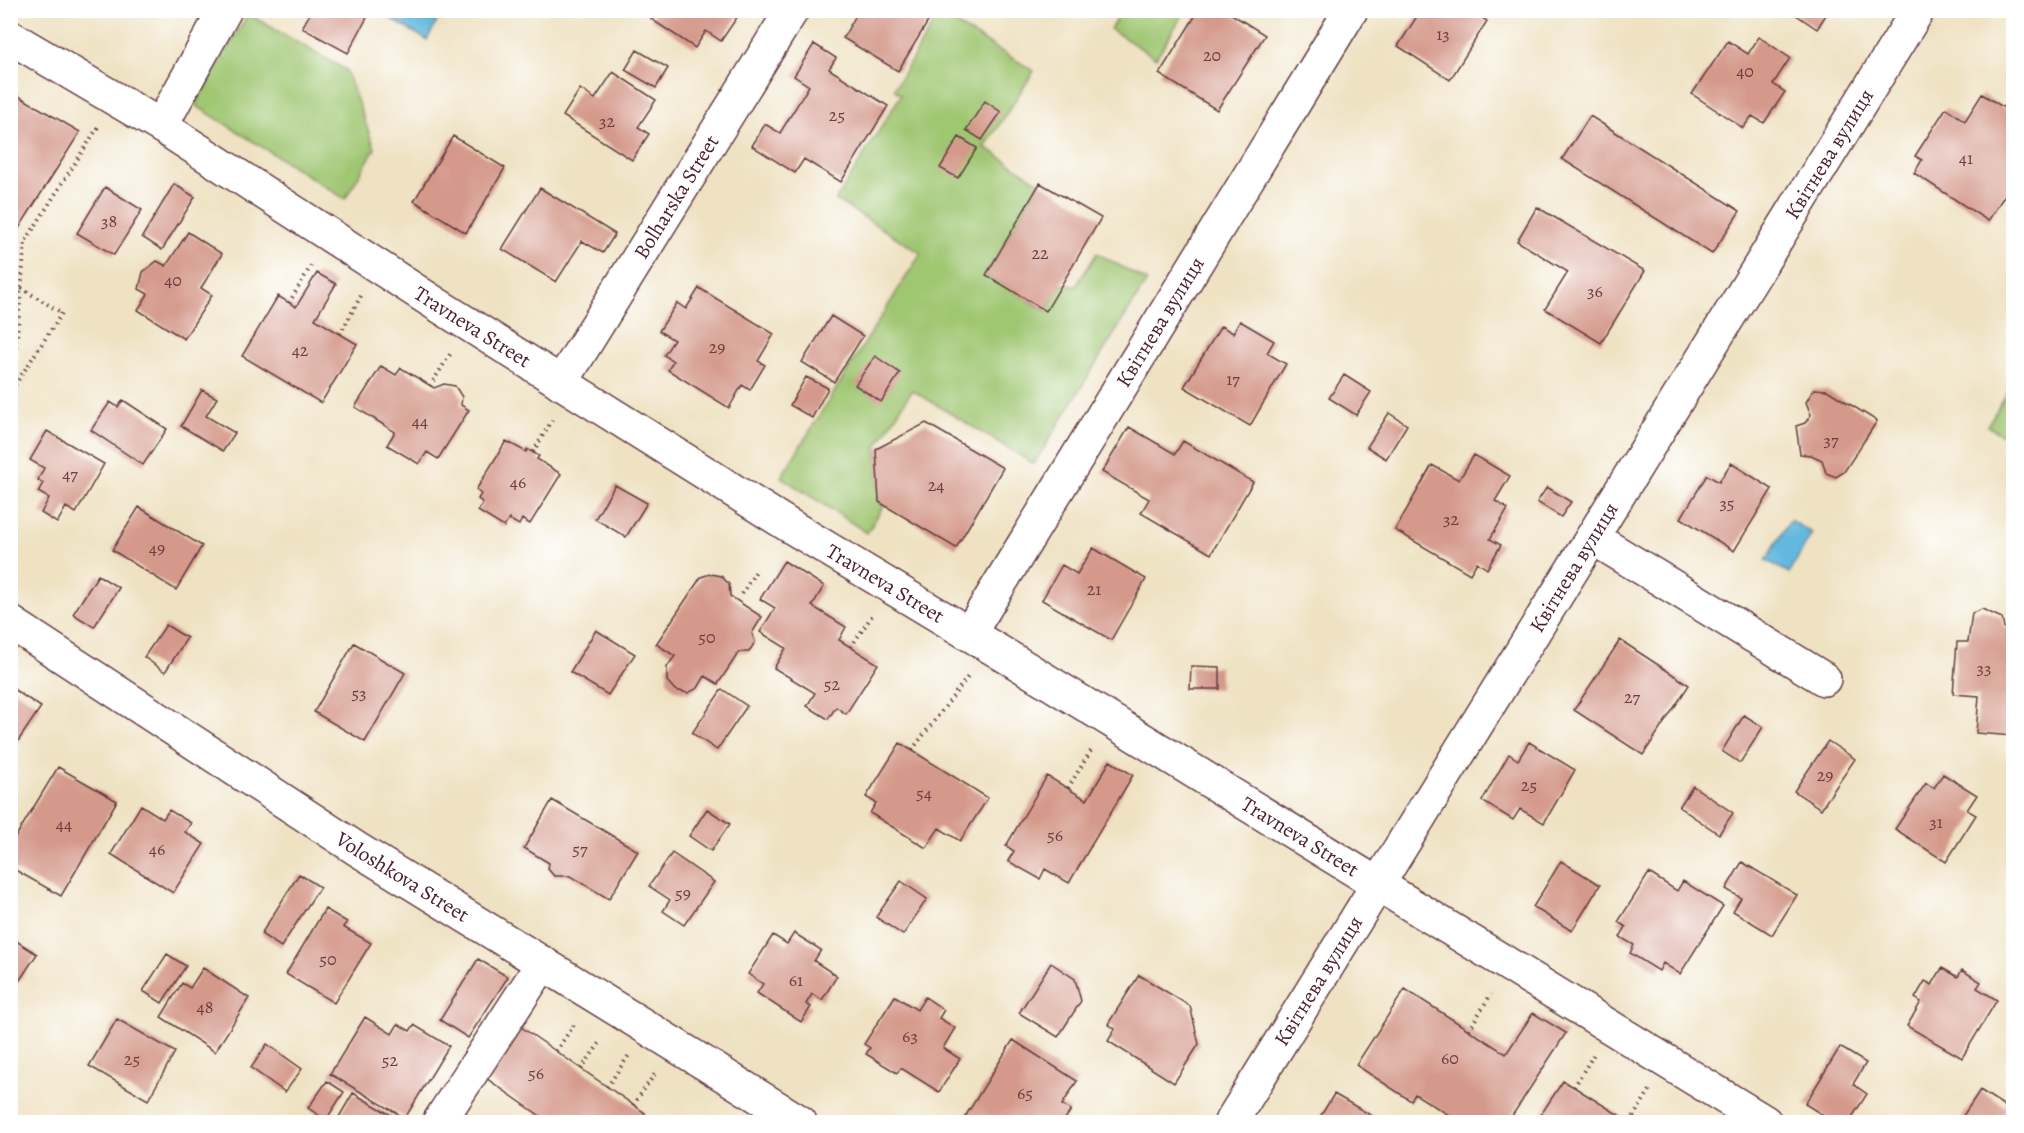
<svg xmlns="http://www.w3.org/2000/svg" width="2024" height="1133" viewBox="0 0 2024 1133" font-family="Alegreya,serif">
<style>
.green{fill:#9fc671;stroke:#74724e;stroke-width:1.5}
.water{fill:#62b8de;stroke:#566c84;stroke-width:1.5}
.building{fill:#d4998a}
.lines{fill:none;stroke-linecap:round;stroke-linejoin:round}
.minor-casing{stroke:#633c42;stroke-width:36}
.path{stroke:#633c42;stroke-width:4;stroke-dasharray:1.5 4.5;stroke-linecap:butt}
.minor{stroke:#fff;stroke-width:33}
.labels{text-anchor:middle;stroke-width:4.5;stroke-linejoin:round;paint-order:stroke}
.number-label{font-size:18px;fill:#6c3e43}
.street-label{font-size:21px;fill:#4a1f2b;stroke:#fff}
</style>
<rect width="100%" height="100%" fill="#fff"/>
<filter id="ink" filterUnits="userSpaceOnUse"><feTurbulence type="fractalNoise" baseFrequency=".0167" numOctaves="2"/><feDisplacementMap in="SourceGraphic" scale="12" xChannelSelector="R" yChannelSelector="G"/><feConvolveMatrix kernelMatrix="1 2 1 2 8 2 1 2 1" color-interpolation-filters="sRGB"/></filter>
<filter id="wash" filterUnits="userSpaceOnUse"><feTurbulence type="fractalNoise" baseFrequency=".008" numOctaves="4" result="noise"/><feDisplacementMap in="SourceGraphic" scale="24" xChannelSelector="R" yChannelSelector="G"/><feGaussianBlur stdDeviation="1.35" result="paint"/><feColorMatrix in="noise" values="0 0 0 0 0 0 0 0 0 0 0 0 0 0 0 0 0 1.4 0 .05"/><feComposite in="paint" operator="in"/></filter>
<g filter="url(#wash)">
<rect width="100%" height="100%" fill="#efe2c3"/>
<!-- green -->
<path class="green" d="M1122 10H1185V11L1156 58 1110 29Z
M248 14 346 70 375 149 345 199 195 105Z
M939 14 1034 71 985 147 1040 183 986 275 1046 311 1061 285 1076 286 1097 253 1147 281 1034 464 912 390 876 448 879 502 884 505 867 533 781 477 921 253 836 200 901 95 894 89Z
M2013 383V441L1987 426Z"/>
<!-- water -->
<path class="water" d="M396 11H418L437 22 427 40 391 19Z
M1790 520 1812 533 1789 573 1766 560Z"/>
<g id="blocks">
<!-- building -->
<path class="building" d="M312 10H371L348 53 302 28Z
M656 10H742L721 41 706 31 695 48 651 19Z
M859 10H935L898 71 843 38Z
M1199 10H1225L1265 35 1217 110 1159 74Z
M1421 10H1470L1487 21 1450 80 1398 46Z
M1789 10H1829L1817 29Z
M1759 37 1790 58 1773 84 1785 92 1764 123 1752 116 1743 128 1692 94 1728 41 1748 54Z
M814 44 836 58 829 69 888 106 841 182 804 159 795 173 752 146 765 124 780 133 809 86 794 76Z
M637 50 668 68 656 88 625 70Z
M613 72 656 100 638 127 649 134 632 160 563 116 580 89 595 99Z
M10 91 80 132 14 236 12 260H10Z
M1982 94 2014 114V181L1988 221 1914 173 1922 160 1915 156 1946 108 1965 121Z
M985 101 1001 112 982 140 966 130Z
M1590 116 1740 211 1712 254 1562 159Z
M453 136 505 168 466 233 414 201Z
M959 137 977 148 958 178 940 168Z
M1040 183 1101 218 1046 311 986 275Z
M174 184 195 197 162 250 142 237Z
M105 187 142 210 114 255 77 233Z
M540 188 615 234 603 253 582 241 556 282 502 249Z
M1537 207 1645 271 1601 343 1545 309 1568 272 1517 241Z
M188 232 222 254 201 288 212 295 184 339 138 310 148 294 139 289 143 272 157 261 166 266Z
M317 273 336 284 315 319 357 344 321 403 242 356 278 296 296 307Z
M699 288 774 334 758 361 765 365 750 390 742 385 729 408 668 370 673 361 664 355 674 340 659 331 677 303 686 309Z
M831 316 863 336 834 382 802 362Z
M1240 321 1274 341 1267 353 1286 364 1250 426 1184 387 1221 326 1233 333Z
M875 356 900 373 881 402 855 385Z
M381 366 396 375 401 368 434 388 444 384 455 386 462 397 461 405 469 410 438 459 427 452 419 464 387 445 395 432 355 407Z
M1344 375 1371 392 1356 415 1329 398Z
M806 377 828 388 812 418 790 405Z
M1814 389 1827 390 1877 421 1844 472 1836 477 1826 473 1822 460 1811 455 1800 454 1796 426 1805 423 1811 415 1806 402Z
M202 390 217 398 206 416 235 433 223 451 181 426Z
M123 400 167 429 143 465 91 430 110 402 118 407Z
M1389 413 1407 425 1386 459 1367 447Z
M926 423 1003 468 956 548 879 502 876 449Z
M1129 427 1175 454 1183 441 1253 482 1211 554 1141 513 1149 499 1102 472Z
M47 431 104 464 76 513 66 507 57 523 41 513 49 498 38 492 43 483 38 480 44 468 30 460Z
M506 441 526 452 527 449 539 456 537 459 561 474 530 524 522 519 519 525 509 519 504 527 478 511 483 503 478 499 481 494 476 490Z
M1474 455 1510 476 1495 501 1508 509 1490 539 1501 545 1487 569 1477 562 1470 574 1395 530 1432 465 1459 480Z
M1731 463 1772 489 1734 551 1681 518 1707 475 1719 482Z
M615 485 647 503 626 537 595 519Z
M1547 487 1571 502 1561 517 1537 502Z
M139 507 202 546 176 590 112 550Z
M1093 548 1146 579 1111 640 1042 600 1062 565 1077 574Z
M784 561 824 586 812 606 846 627 839 640 878 664 846 714 836 707 828 719 807 706 815 693 774 668 786 648 760 632 775 608 760 599Z
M710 574 721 576 729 584 730 596 762 617 752 633 755 642 749 652H739L718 684 705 676 698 688 688 693 675 690 667 681V667L675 656 656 644 701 577Z
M98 575 119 588 94 627 73 614Z
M1982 609 2002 618 2004 628 2014 629V736L1976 733 1979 696 1953 694 1957 642H1968L1972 613Z
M166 625 187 638 165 672 144 657Z
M596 630 635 654 608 695 570 672Z
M1620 640 1689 685 1643 755 1574 710Z
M354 643 405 673 365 742 314 712Z
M1191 666 1220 667V689H1190Z
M10 687 41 707 10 753Z
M722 689 747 706 717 750 692 733Z
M1744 715 1763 727 1740 763 1722 751Z
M1828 741 1855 759 1821 809 1794 791Z
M1529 742 1575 770 1544 823 1520 809 1513 820 1482 801 1509 754 1518 760Z
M900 743 988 798 960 841 939 828 926 848 870 813 876 803 866 797Z
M1110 761 1133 775 1069 883 1045 869 1040 879 1008 861 1014 851 1006 846 1047 776 1087 800Z
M58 767 117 801 61 896 10 867V846Z
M1943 774 1977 795 1967 810 1976 815 1946 862 1895 829 1926 783 1934 788Z
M1693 786 1733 813 1719 834 1679 807Z
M552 800 638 851 609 899 570 876H554L548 869 549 863 524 848Z
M141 805 163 819 169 810 191 823 185 832 204 844 173 893 111 854Z
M707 809 730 824 711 851 689 836Z
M672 853 714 882 684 925 663 911 670 900 649 886Z
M1561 861 1600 885 1572 931 1533 907Z
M1742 862 1797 895 1772 935 1733 911 1741 898 1726 889Z
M1649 873 1677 891 1683 881 1723 906 1680 974 1663 963 1659 971 1630 953 1634 945 1620 937 1626 927 1618 922Z
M299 874 320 887 281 947 261 934Z
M901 881 927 899 903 935 876 917Z
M325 909 347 922 343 927 371 943 334 1003 286 974Z
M794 933 821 950 814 961 837 976 822 1000 812 994 806 1004 811 1007 801 1022 757 993 763 984 748 974 773 935 787 944Z
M10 937 37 954 10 995Z
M167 954 186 966 162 1003 143 991Z
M478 959 508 977 468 1038 440 1020Z
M1051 963 1075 979 1081 1001 1058 1037 1019 1013Z
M203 968 249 998 215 1052 161 1017 182 983 190 988Z
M1942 968 1958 977 1962 970 1981 982 1977 988 1997 1000 1962 1058 1907 1026 1921 1002 1915 998 1925 981 1932 985Z
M1139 975 1190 1006 1199 1044 1174 1083 1108 1041 1115 1029 1108 1024Z
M1405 989 1506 1054 1533 1013 1566 1033 1508 1122H1460L1415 1094 1411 1101 1356 1065Z
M895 996 917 1010 925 997 944 1010 939 1018 955 1028 943 1048 960 1059 939 1092 901 1068 897 1073 866 1054 870 1048 864 1044Z
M365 1017 392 1034 398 1024 410 1031 414 1025 449 1046 405 1118 330 1074Z
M117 1019 175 1052 148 1100 89 1066Z
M518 1025 645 1113 638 1122H549L483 1076Z
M1013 1040 1077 1081 1062 1105 1071 1110 1063 1122H966L963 1120Z
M267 1044 302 1069 285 1092 251 1068Z
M1840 1047 1866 1063 1853 1084 1867 1094 1849 1122H1834L1805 1104Z
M327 1081 344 1092 326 1120 308 1108Z
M1563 1081 1574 1087 1630 1122H1536Z
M1980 1090 2014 1112V1122H1959Z
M353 1093 403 1122H336Z
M1334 1094 1379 1120 1377 1122H1317Z
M457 1113 473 1122H451Z"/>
</g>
</g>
<g filter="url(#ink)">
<use href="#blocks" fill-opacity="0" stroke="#633c42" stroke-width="1.5"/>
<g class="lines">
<!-- minor casing -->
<g class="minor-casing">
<g id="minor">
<path id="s1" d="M10 37 161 126 433 302 785 523 1011 659 1765 1122"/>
<path d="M161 126 225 10"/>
<path id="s2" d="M561 383 792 10"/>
<path d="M1593 538 1824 679"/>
<path id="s3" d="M10 622 357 849 800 1122"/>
<path id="s4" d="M969 634 1351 10"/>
<path d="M439 1122 543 963"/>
<path id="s5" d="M1231 1122 1918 10"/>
</g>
</g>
<!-- path -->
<path class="path" d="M289 303 312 264
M340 334 362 294
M15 385 62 313 21 288
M430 386 451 353
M10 419 25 242 98 127
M533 452 554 417
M742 594 756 571
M851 647 873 614
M912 750 970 674
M1068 788 1092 749
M1469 1030 1491 994
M556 1051 576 1022
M581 1069 602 1040
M607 1087 629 1055
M1574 1087 1594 1054
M633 1105 657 1071
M1630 1122 1650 1090"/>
<!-- minor -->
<use href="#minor" class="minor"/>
</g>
</g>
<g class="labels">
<!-- number labels -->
<g class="number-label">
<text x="1443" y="40">13</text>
<text x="1212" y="61">20</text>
<text x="1745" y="77">40</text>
<text x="837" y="121">25</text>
<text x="607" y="127">32</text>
<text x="1966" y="164">41</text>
<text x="109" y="227">38</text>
<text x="1040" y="259">22</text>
<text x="173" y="286">40</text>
<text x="1595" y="297">36</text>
<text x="717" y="353">29</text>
<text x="300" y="356">42</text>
<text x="1233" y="385">17</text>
<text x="420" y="427">44</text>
<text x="1831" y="446">37</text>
<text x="70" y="480">47</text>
<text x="518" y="488">46</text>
<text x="936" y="491">24</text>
<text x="1727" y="509">35</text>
<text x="1451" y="525">32</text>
<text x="157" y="554">49</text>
<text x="1094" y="595">21</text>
<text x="707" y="643">50</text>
<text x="1984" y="674">33</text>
<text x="832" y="690">52</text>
<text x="359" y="699">53</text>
<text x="1632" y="703">27</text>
<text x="1825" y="781">29</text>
<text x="1529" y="791">25</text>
<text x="924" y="799">54</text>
<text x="1936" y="828">31</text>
<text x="64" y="830">44</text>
<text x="1055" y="841">56</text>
<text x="157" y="855">46</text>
<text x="580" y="855">57</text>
<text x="683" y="899">59</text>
<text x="328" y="965">50</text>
<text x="796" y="986">61</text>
<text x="205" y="1013">48</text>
<text x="910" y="1042">63</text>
<text x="1450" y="1064">60</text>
<text x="132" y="1065">25</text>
<text x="390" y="1066">52</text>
<text x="536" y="1079">56</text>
<text x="1025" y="1099">65</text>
</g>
<!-- street labels -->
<g class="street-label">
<text dy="7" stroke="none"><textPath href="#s5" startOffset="1138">Квітнева вулиця</textPath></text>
<text dy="7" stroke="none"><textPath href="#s2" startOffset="219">Bolharska Street</textPath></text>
<text dy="7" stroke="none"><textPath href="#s4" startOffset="366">Квітнева вулиця</textPath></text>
<text dy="7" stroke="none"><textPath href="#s1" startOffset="546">Travneva Street</textPath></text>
<text dy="7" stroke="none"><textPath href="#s5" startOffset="652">Квітнева вулиця</textPath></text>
<text dy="7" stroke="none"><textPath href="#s1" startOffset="1032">Travneva Street</textPath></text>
<text dy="7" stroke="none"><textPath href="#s1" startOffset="1518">Travneva Street</textPath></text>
<text dy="7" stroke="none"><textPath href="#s3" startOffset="468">Voloshkova Street</textPath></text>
<text dy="7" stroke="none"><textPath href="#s5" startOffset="166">Квітнева вулиця</textPath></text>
</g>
</g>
<!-- margin -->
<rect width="2024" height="1133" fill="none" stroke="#fff" stroke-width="36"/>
</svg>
